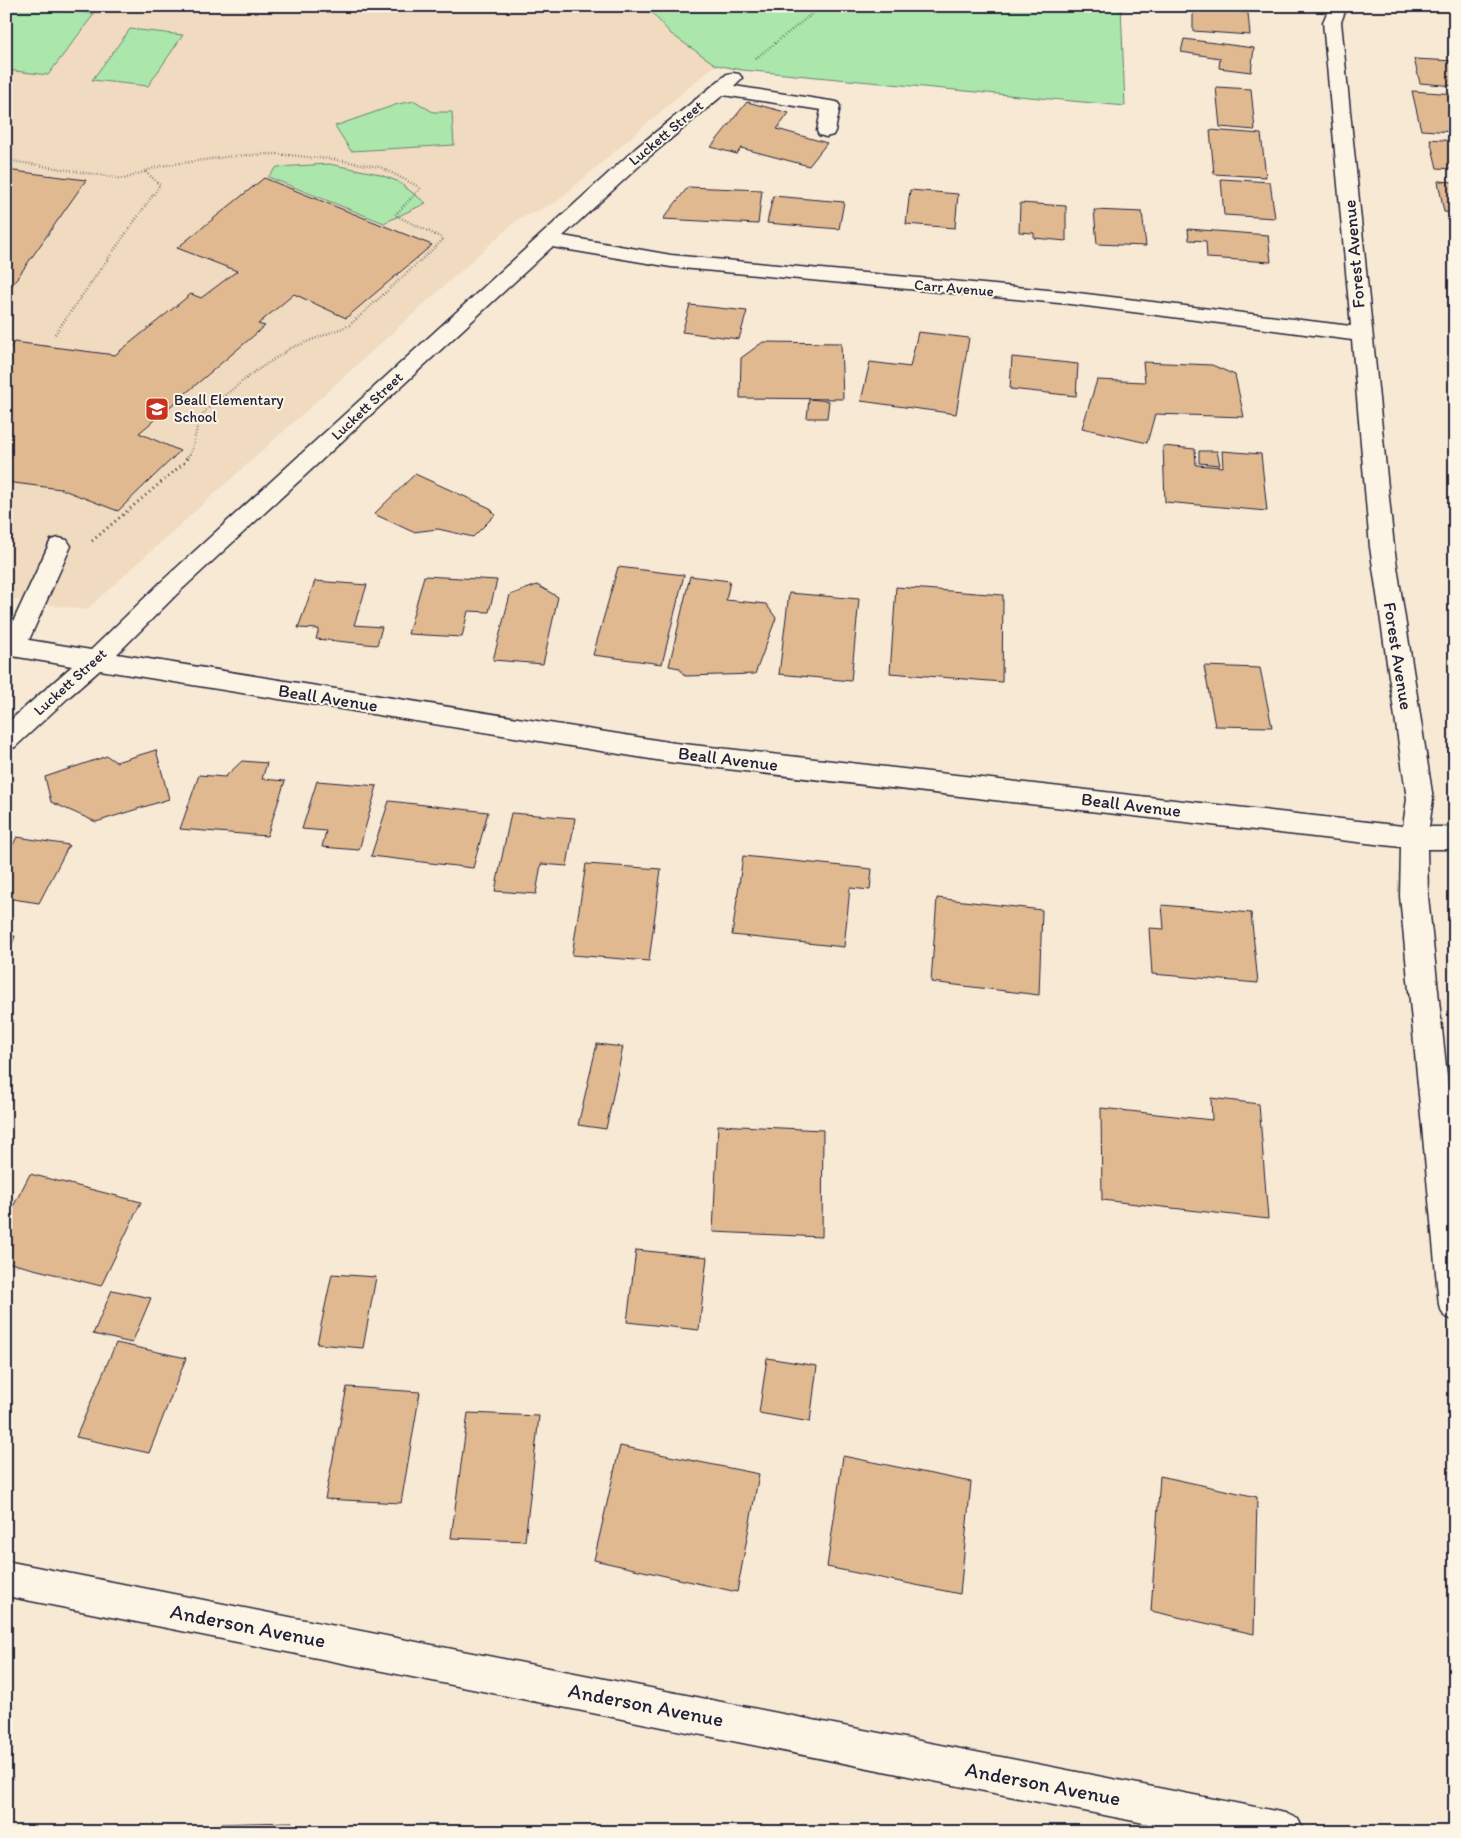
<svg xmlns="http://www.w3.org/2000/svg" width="1461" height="1838" viewBox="0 0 1461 1838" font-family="Itim,sans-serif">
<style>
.built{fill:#f0dbc0}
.green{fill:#abe6ab;stroke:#668473}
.building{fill:#e1b991;stroke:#22223b}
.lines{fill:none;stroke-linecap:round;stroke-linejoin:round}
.minor-casing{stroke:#22223b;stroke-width:3}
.path-far1{stroke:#22223b;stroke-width:2.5;stroke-dasharray:0.5 2.5;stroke-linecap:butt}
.path{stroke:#22223b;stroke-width:3;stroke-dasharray:1 4;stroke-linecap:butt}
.minor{fill:#fcf5e5;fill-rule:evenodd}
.labels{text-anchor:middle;stroke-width:4;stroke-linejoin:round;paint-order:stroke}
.far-street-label{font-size:15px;fill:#22223b;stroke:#fcf5e5}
.far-poi-label{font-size:15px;fill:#22223b;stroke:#fcf5e5;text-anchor:start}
.street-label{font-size:18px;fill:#22223b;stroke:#fcf5e5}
.near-street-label{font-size:21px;fill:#22223b;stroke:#fcf5e5}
</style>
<rect width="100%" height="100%" fill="#f7e9d4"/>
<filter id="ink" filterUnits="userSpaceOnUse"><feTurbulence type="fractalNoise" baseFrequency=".02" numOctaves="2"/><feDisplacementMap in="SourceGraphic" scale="10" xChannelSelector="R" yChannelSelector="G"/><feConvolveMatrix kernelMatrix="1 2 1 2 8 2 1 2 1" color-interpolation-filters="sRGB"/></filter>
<g filter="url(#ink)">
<!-- built -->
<path class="built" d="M6 6H783L555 203 518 219 86 610 6 598Z"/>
<!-- green -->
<path class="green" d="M6 6H12L94 14 48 75 6 70Z
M646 6H1121L1125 106 742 70 716 65 671 34Z
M130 29 183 35 148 86 92 80Z
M415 101 433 112H452L454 145 351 151 335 126 398 104Z
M329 164 375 173 397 181 426 203 384 223 268 177 277 167Z"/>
<!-- building -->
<path class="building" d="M1193 8 1248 13 1250 35 1193 31Z
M1184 39 1254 48 1251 72 1219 68 1220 58 1181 52Z
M1414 59 1455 61V86L1420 83Z
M1216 87 1251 89 1255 130 1220 127Z
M1412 91 1455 94V132L1421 130Z
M747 102 789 113 777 129 827 143 809 166 741 148 737 154 711 147Z
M1210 130 1261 134 1266 177 1214 174Z
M1430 139 1455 141V169L1437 168Z
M6 170 86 180 6 294Z
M264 178 432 245 346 318 294 294 258 324 265 326 139 433 180 451 118 511 61 489 6 482V353L14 342 115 355 191 294 201 298 237 271 177 248Z
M1221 179 1270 182 1275 218 1224 215Z
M1438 181 1455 182V213L1444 212Z
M688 187 762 190 758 224 663 219Z
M910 190 958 194 955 228 906 224Z
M773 196 844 202 839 229 767 223Z
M1020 203 1066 206V241L1034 238V233L1019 232Z
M1094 210 1142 212 1146 246 1097 244Z
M1453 223H1455V246L1448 245Z
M1188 229 1268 235 1271 262 1207 258 1206 241 1189 240Z
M690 305 747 311 739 339 682 332Z
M918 332 969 338 956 414 861 401 870 362 910 367Z
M763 342 841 343 843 399 740 398 741 358Z
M1012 357 1078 364 1076 396 1010 389Z
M1143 362 1212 365 1235 375 1244 417 1155 414 1147 443 1082 428 1097 380 1145 382Z
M809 399 829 401 827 418H807Z
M1163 446 1195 449 1196 465 1223 467 1222 451 1261 454 1267 511 1165 502Z
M1199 451H1217L1220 465 1199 463Z
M415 474 490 508 495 515 473 537 438 529 413 532 374 514Z
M618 567 684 575 662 664 593 655Z
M424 576 497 580 489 612 468 611 462 637 408 634Z
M690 576 730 581 726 600 766 604 776 618 755 674 685 676 679 668 669 666Z
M315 581 367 585 354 625 382 627 377 645 316 639 319 629 298 628Z
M537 585 558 597 543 664 493 660 510 595Z
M896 587 1003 595 1002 682 890 673Z
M789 593 859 599 851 681 779 674Z
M1204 666 1260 668 1272 727 1215 726Z
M156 750 169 799 96 822 51 802 45 777 107 756 116 762Z
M242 761 267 763 262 779 285 781 267 836 180 829 199 775 225 777Z
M317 781 377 786 359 850 322 847 326 831 302 829Z
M389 801 488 812 473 868 371 856Z
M511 813 575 818 567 866 541 864 536 894 495 891Z
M17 837 69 845 39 903 6 898V858Z
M743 856 872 869 870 890 850 888 844 947 732 935Z
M586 864 661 869 649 961 572 955Z
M937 898 1042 910 1039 995 931 982Z
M1162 905 1251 913 1258 983 1152 974 1149 928 1164 929Z
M6 936H15L6 962Z
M597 1044 623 1047 606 1129 578 1125Z
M1211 1098 1259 1104 1268 1219 1102 1200 1101 1108 1212 1120Z
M718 1125 823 1130 822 1237 713 1232Z
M30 1174 141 1202 101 1286 6 1262V1220Z
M636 1250 707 1257 699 1330 627 1322Z
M332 1274 376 1277 363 1348 317 1344Z
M112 1290 151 1298 132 1343 93 1334Z
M116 1343 186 1358 149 1453 76 1437Z
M767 1358 817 1366 810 1422 759 1413Z
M347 1387 420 1392 401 1503 325 1499Z
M468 1413 539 1416 525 1541 451 1538Z
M620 1446 759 1474 737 1592 594 1560Z
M843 1456 971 1482 960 1594 827 1567Z
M1160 1476 1257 1497 1254 1634 1151 1611Z
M292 1822 291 1832H211L213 1824Z"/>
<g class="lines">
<!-- minor casing -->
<g class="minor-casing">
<path id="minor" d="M1330 6H1347L1341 22 1394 547 1433 799 1429 827H1455V849H1427L1428 896 1455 1152V1321L1444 1316 1439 1305 1400 896 1401 847 675 763 100 670 70 696 15 747 6 750V724L72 666 6 655V637L51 540 59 538 67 540 71 546 29 640 91 650 162 581 636 148 727 74 733 73 739 74 742 78 734 86 837 102 840 106 835 131 833 135 826 137 819 135 817 131 821 110 723 95 650 156 563 236 671 255 1070 292 1351 326 1323 22ZM552 247 671 267 1070 304 1352 340 1370 547 1407 799 1403 826 675 743 117 654 178 593Z
M6 1561 1285 1813 1298 1819 1304 1832H1189L6 1596Z"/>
</g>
<!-- path-far1 -->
<path class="path-far1" d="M756 58 822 6
M6 160 124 179 160 166 233 156 275 154 331 159 380 167 421 188 395 215 444 239 350 325 291 348 253 373 206 410 198 423 192 449 188 457
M55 334 160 185 145 171"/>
<!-- path -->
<path class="path" d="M92 541 185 462 188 456"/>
<!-- minor -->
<use href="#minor" class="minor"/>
</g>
</g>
<!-- icons -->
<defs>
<g id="school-square" transform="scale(1.25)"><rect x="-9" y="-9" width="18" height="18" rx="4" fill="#c8321e" stroke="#fcf5e5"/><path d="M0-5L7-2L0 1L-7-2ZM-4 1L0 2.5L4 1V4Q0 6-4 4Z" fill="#fff"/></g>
</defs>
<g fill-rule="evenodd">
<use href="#school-square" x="157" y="409"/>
</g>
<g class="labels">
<!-- far-street labels -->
<g class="far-street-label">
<text transform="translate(666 133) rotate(-40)" y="5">Luckett Street</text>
<text transform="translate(954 288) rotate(5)" y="5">Carr Avenue</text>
<text transform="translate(367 406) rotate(-43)" y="5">Luckett Street</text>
<text transform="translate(70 682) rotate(-42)" y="5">Luckett Street</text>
</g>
<!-- far-poi labels -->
<g class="far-poi-label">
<text x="174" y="405">Beall Elementary<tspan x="174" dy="17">School</tspan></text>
</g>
<!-- street labels -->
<g class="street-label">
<text transform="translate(1354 254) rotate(-95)" y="6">Forest Avenue</text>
<text transform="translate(1398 656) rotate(81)" y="6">Forest Avenue</text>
<text transform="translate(328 698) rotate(9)" y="6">Beall Avenue</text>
<text transform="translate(728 759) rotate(7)" y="6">Beall Avenue</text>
<text transform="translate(1131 805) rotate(7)" y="6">Beall Avenue</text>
</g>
<!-- near-street labels -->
<g class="near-street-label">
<text transform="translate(248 1626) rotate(11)" y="7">Anderson Avenue</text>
<text transform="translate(646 1705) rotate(11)" y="7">Anderson Avenue</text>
<text transform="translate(1043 1784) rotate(11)" y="7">Anderson Avenue</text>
</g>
</g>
<!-- margin -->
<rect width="1461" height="1838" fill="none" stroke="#fcf5e5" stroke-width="25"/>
<rect x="12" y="12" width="1436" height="1813" fill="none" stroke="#22223b" stroke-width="2" filter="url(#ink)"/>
</svg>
